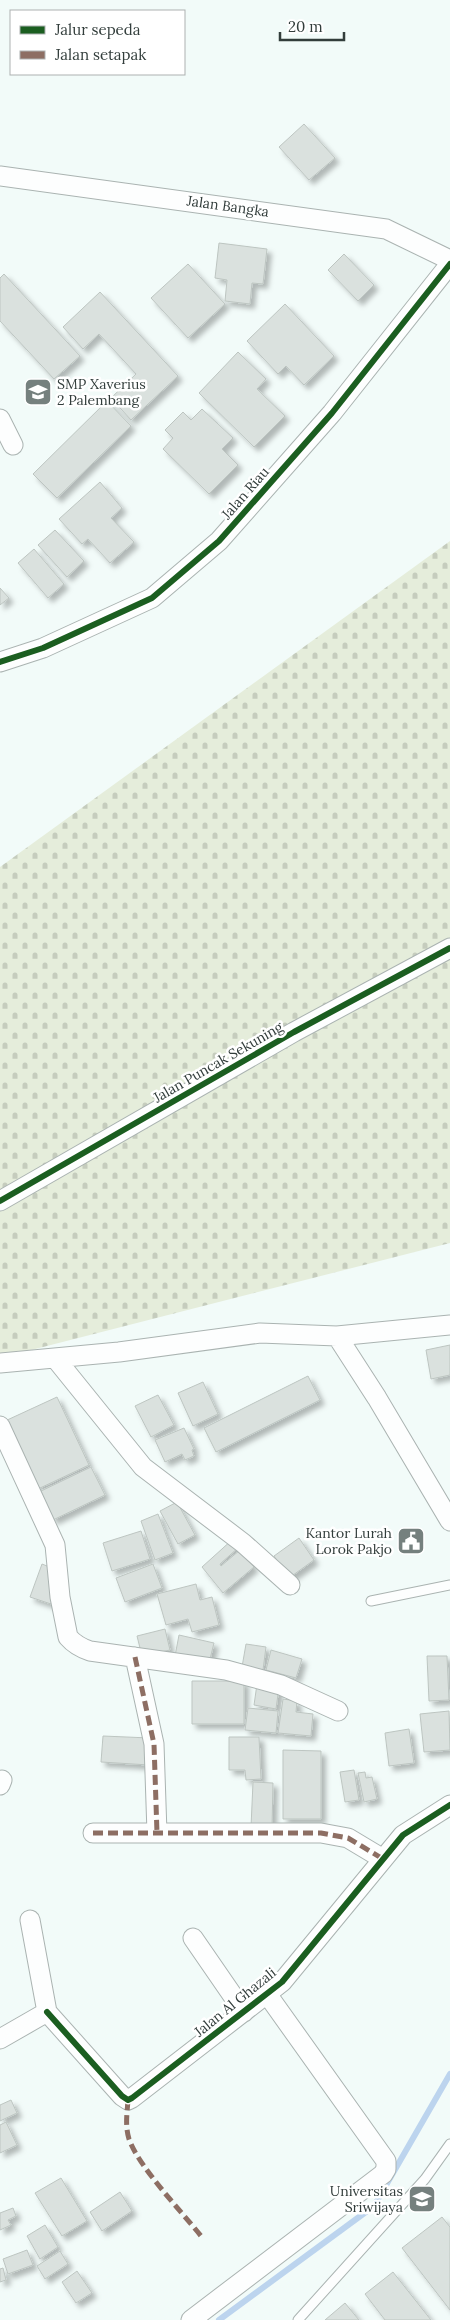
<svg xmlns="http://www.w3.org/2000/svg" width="450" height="2320" viewBox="0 0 450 2320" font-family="Lora,serif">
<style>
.cemetery{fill:url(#cemetery-stones)}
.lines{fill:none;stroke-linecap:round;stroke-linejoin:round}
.stream{stroke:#bcd4ee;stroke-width:6}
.building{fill:#dae1de;stroke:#bdc5c1;filter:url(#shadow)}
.service-casing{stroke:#aab3b1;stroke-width:11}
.minor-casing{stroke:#aab3b1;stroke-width:21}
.service{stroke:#fdfefe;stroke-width:9}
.minor{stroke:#fdfefe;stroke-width:19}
.quiet{stroke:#8d6e63;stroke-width:5;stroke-dasharray:10 5;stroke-linecap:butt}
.cycleway-casing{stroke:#fff;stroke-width:9}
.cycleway{stroke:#1b5e20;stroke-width:6}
.labels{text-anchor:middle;stroke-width:5;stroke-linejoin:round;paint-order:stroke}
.street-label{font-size:14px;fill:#323d3b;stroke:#fff}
.poi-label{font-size:14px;fill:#323d3b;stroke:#fff;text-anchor:end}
</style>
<defs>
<pattern id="cemetery-stones" width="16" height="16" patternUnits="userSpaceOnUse" patternTransform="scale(1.25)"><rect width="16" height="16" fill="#e5eddb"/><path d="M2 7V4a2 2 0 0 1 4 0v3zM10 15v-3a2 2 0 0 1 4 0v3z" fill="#c5ccbd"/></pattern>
<filter id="shadow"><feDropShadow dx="4.5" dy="4.5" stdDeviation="2.5" flood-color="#0004"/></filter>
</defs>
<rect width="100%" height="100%" fill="#f2fbf9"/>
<!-- cemetery -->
<path class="cemetery" d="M450 541V1243L0 1358V867Z"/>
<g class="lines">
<!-- stream -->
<path class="stream" d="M219 2320 374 2206 450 2074"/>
</g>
<!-- building -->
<path class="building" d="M304 124 335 158 309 180 279 147Z
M219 243 267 249 263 284 252 283 250 304 225 301 227 280 215 278Z
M344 254 374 285 358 301 328 270Z
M188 264 225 304 188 338 151 298Z
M4 274 80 356 54 379 0 321V278Z
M100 292 178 376 131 420 111 398 136 374 99 334 83 349 63 327Z
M285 304 334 356 304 385 286 366 278 374 247 341Z
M238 352 266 379 257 389 285 416 254 447 199 393Z
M107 401 131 426 57 498 33 474Z
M202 409 233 438 222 449 238 465 209 494 163 449 173 438 165 430 183 412 191 420Z
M100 482 122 508 111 518 134 542 110 563 88 539 82 544 59 519Z
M55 530 84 561 67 577 38 545Z
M34 549 64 584 48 598 18 563Z
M0 588 9 598 0 605Z
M450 1345V1375L431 1379 426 1350Z
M308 1376 320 1400 216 1452 204 1428Z
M203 1382 218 1414 193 1426 178 1393Z
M158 1395 174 1425 151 1437 135 1406Z
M57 1397 89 1465 38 1489 5 1421Z
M184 1428 194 1449 192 1450 194 1456 185 1460 182 1454 165 1462 155 1440Z
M91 1467 105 1495 53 1520 39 1492Z
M177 1502 195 1535 178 1544 160 1511Z
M158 1514 173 1553 155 1560 141 1521Z
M141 1531 150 1559 112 1571 103 1543Z
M299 1538 314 1560 289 1578 274 1556Z
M233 1539 239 1547 220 1564 221 1566 240 1550 254 1567 223 1593 202 1567Z
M42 1564 57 1570 56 1590 51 1604 30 1597Z
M153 1564 162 1588 125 1602 116 1578Z
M196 1584 200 1600 212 1597 219 1625 192 1632 188 1619 166 1625 157 1594Z
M165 1629 170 1650 142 1656 137 1636Z
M179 1635 214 1643 209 1663 175 1656Z
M246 1644 266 1647 263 1670 242 1667Z
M271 1650 302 1659 296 1678 266 1670Z
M427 1656H447L449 1700 429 1701Z
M192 1681H244V1724H192Z
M257 1684 279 1687 276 1709 254 1705Z
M283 1699 297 1701 296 1712 313 1714 311 1736 278 1733Z
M248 1708 278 1711 276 1733 245 1730Z
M449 1711 450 1750 424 1752 420 1714Z
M409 1729 414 1763 389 1766 385 1733Z
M103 1736 150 1738 149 1765 101 1762Z
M229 1737H259L261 1779 246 1780 245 1770H229Z
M283 1750 321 1751V1819H283Z
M354 1770 359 1800 345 1802 340 1772Z
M365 1772 366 1778 372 1777 377 1799 364 1802 358 1773Z
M253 1782 273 1783 272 1828 251 1827Z
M11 2100 17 2113 0 2121V2105Z
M6 2122 17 2145 0 2153V2125Z
M61 2178 87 2221 62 2236 35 2193Z
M120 2192 132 2211 102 2231 90 2212Z
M13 2208 16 2216 8 2220 11 2225 0 2230V2213Z
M442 2217 450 2227V2310L402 2248Z
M45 2225 58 2247 40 2259 27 2236Z
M27 2250 33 2265 8 2274 3 2259Z
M60 2251 68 2264 45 2279 37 2266Z
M3 2268 6 2280 0 2282V2269Z
M77 2271 92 2293 76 2303 62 2282Z
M393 2272 431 2320H385L365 2294Z
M345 2303 359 2320H325Z"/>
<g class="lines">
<!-- service casing -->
<g class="service-casing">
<path id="service" d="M371 1601 450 1585
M298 2320 425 2179 450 2144"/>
</g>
<!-- minor casing -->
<g class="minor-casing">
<path id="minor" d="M0 176 386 229 450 260
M0 419 13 445
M0 662 43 648 152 598 219 541 332 413 450 264
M0 1201 294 1032 450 948
M337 1336 377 1398 450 1521
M55 1358 143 1467 243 1543 290 1585
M0 1363 119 1352 260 1333 337 1336 450 1325
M0 1426 55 1545 60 1597 68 1637C74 1644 81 1648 90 1651L226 1670 281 1685 338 1711
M135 1657 154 1744 157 1833
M0 1785 2 1780
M93 1833H321L348 1838 383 1859
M30 1920 47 2012
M193 1938 244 2012
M47 2012 122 2096 128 2100 132 2098 282 1982 403 1835 450 1805
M0 2039 47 2012
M191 2320 383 2174 386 2169V2161L267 1994"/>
</g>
<!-- service -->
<use href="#service" class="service"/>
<!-- minor -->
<use href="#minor" class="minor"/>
<!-- quiet -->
<path class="quiet" d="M135 1657 154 1744 157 1833
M93 1833H321L348 1838 383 1859
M128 2100C127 2114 125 2126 129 2139 138 2166 182 2212 201 2236"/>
<!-- cycleway casing -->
<g class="cycleway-casing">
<path id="cycleway" d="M0 662 43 648 152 598 219 541 332 413 450 264
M0 1201 294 1032 450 948
M47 2012 122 2096 128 2100 132 2098 282 1982 403 1835 450 1805"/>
</g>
<!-- cycleway -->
<use href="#cycleway" class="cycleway"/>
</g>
<!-- icons -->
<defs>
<g id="school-square" transform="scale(1.4375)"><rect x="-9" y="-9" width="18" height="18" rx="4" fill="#75807e" stroke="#fff"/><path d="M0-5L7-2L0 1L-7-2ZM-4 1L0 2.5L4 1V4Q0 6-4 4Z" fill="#fff"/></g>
<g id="civic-square" transform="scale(1.4375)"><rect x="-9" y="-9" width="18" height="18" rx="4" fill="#75807e" stroke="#fff"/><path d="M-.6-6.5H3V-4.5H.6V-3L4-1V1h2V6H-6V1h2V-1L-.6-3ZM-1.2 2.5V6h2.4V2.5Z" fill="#fff"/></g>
<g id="university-square" transform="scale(1.4375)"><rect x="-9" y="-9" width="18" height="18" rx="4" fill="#75807e" stroke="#fff"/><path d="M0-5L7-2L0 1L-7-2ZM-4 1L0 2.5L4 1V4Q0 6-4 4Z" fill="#fff"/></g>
</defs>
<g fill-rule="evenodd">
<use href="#school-square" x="38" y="392"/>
<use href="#civic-square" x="411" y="1541"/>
<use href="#university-square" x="422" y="2199"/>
</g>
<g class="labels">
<!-- street labels -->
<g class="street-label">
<text transform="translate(228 206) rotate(8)" y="5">Jalan Bangka</text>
<text transform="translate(245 493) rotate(-49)" y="5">Jalan Riau</text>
<text transform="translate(218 1062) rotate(-30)" y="5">Jalan Puncak Sekuning</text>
<text transform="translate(235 2002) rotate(-39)" y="5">Jalan Al Ghazali</text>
</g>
<!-- poi labels -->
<g class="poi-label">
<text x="57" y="389" text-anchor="start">SMP Xaverius<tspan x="57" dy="16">2 Palembang</tspan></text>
<text x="392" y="1538">Kantor Lurah<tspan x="392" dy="16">Lorok Pakjo</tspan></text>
<text x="403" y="2196">Universitas<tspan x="403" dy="16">Sriwijaya</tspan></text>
</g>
</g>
<!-- legend -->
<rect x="10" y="10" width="175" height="65" fill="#ffffff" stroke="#adb1b1"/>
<rect x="20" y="26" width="25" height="8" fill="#1b5e20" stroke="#adb1b1"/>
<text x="55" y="35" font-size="15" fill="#323d3b">Jalur sepeda</text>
<rect x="20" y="51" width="25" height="8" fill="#8d6e63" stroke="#adb1b1"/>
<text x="55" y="60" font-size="15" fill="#323d3b">Jalan setapak</text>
<!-- scale -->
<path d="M280 32v8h64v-8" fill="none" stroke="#323d3b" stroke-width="2.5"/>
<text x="288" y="32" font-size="15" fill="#323d3b" stroke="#ffffff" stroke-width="4" paint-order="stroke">20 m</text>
</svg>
